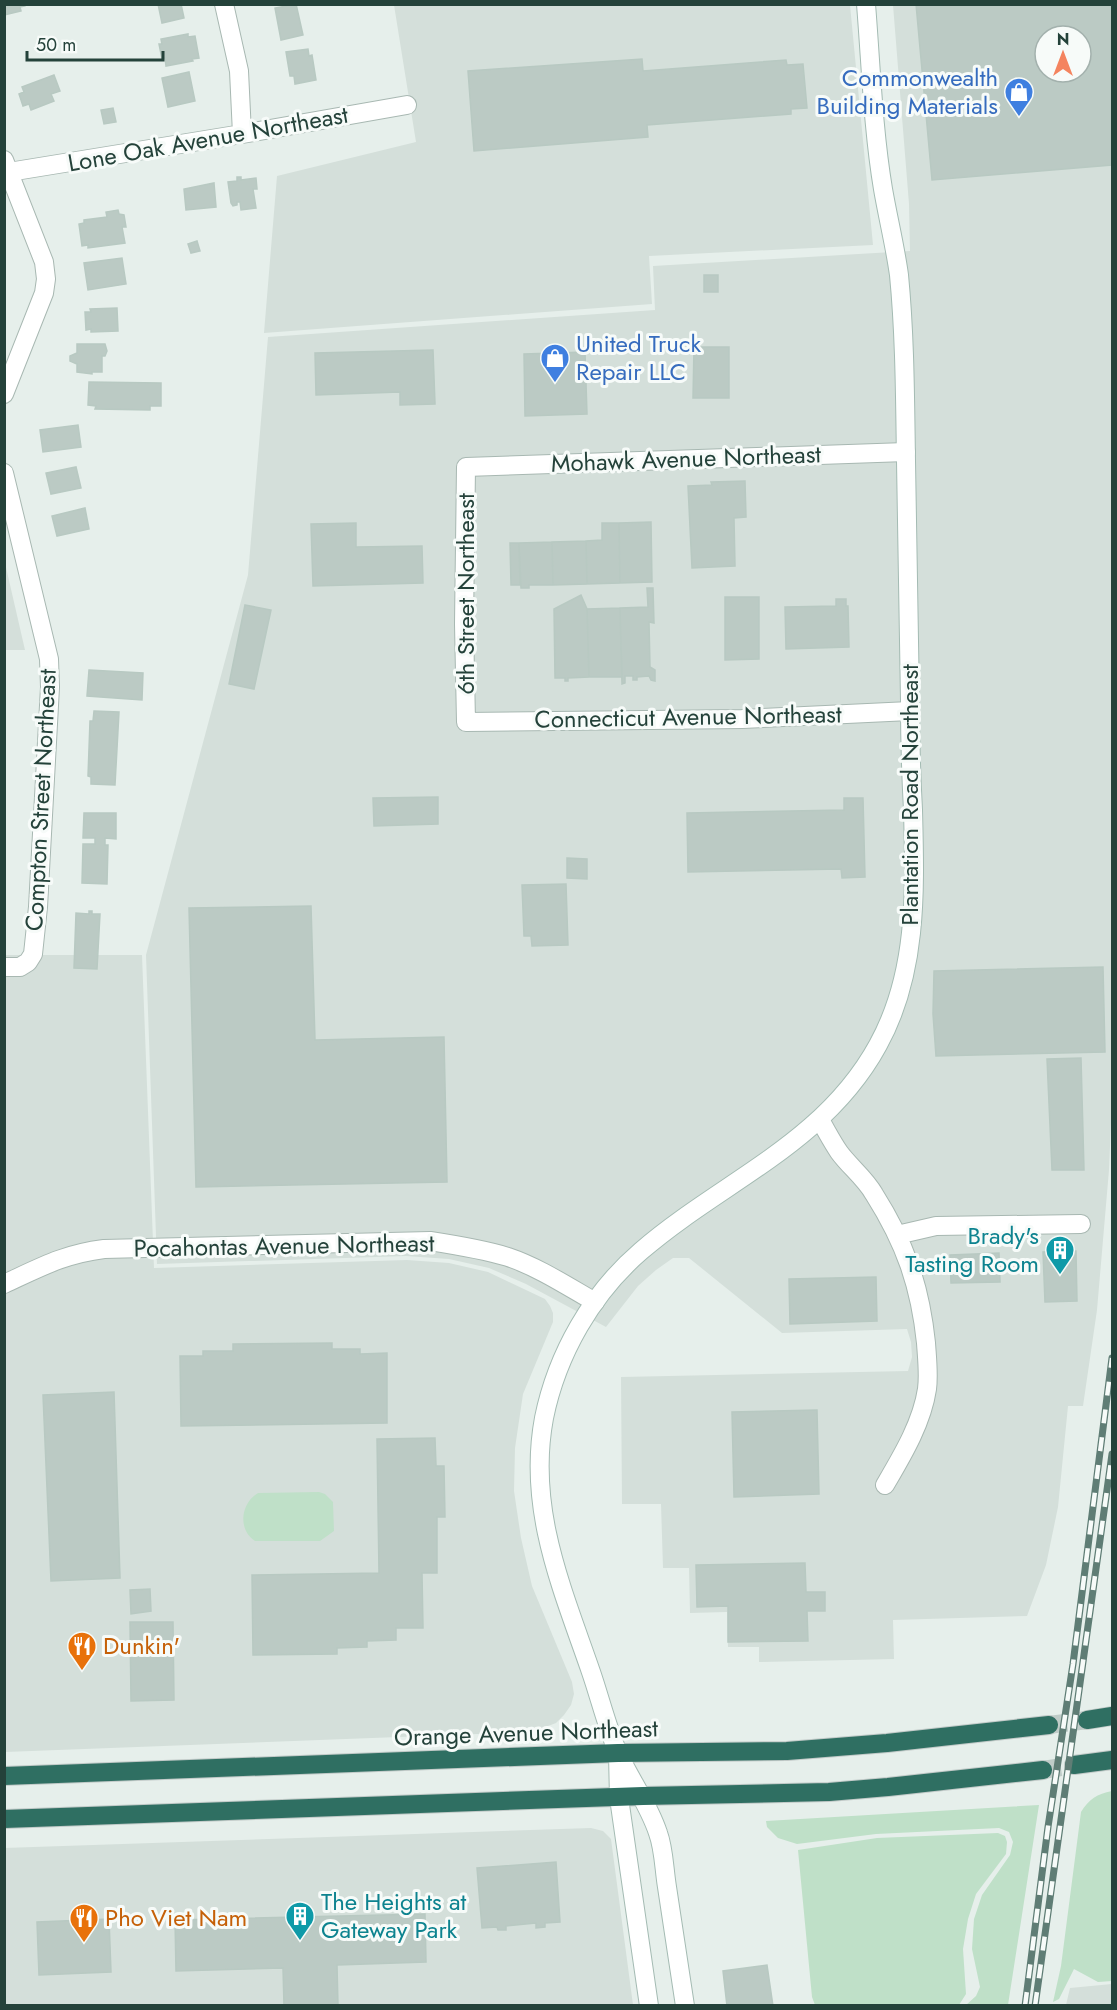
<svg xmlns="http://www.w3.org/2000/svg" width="1117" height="2010" viewBox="0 0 1117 2010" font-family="Jost,sans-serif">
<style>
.built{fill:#d4dfda;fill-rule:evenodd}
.green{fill:#bfe0c8}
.building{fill:#bbcac4;stroke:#b8c9c2;stroke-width:1.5;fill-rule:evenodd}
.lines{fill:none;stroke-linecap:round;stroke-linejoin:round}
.highway-tunnel{stroke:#bfccc8;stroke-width:18;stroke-dasharray:18 9;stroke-linecap:butt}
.street-casing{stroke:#a8b8b2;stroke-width:20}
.secondary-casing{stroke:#a4bbb3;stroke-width:20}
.highway-casing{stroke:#c2cac8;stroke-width:20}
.street{stroke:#fff;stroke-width:18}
.secondary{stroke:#fff;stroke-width:18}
.highway{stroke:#2f6f62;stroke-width:18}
.rail-casing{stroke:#5f7d75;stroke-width:7}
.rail{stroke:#f7fbf9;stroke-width:4.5;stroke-dasharray:14;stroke-linecap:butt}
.labels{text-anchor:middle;stroke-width:6;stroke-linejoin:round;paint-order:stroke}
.shop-label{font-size:24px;fill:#366cbe;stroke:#f7fbf9;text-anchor:end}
.street-label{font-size:24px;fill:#24423a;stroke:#f7fbf9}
.culture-label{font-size:24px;fill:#0d838f;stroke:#f7fbf9;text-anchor:end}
.food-label{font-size:24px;fill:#c56008;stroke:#f7fbf9;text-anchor:start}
</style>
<rect width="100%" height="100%" fill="#e6efeb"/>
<!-- built -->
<path class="built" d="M394 5H850L873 245 649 256 652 304 264 333 277 176 416 142Z
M893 5H1112V1099L1109 1170 1097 1310 1083 1406H1068L1058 1507 1046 1565 1027 1616 893 1620 894 1659 759 1662V1647H728L727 1612 690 1613 689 1568H663L661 1504H622L621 1377 908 1371 912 1357 911 1342 907 1329 782 1333 689 1258H673L656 1270 638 1286 606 1327 526 1284 489 1268 449 1259 406 1256 157 1264 146 955 248 575 268 337 655 310 653 266 910 251 909 204ZM1045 36H1081V72H1045Z
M4 563H5L25 650H5Z
M4 955H142L154 1268 407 1260 449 1263 488 1272 545 1299 550 1306 553 1313V1322L523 1394 515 1448 514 1491 521 1538 532 1586 572 1682 574 1694 571 1705 564 1715 556 1723 532 1732 5 1752Z
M591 1828 603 1831 611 1839 633 2005H5L4 1848Z
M1112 1984V2005H1066L1070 1988Z"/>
<!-- green -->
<path class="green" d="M319 1492 325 1494 333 1502 334 1531 320 1541H255C238 1530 240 1504 258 1493Z
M1112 1791V1981L1098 1982 1074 1969 1059 1999 1053 2002 1061 1966 1081 1812C1089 1799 1097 1794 1112 1791Z
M1039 1805 1008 2005H966L976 1996 980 1987 972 1949 974 1919 982 1895 1010 1855 1013 1842 1009 1832 999 1828 876 1834 797 1844 778 1838 767 1827 766 1821Z
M998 1833 1005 1836 1007 1842 1006 1854 976 1894 968 1919 963 1949 966 1994 959 2005H815L812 1997 798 1850 877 1838Z"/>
<!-- building -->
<path class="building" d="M4 4H25V6L20 7 21 11 4 15Z
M158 4H181L184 18 162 23Z
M296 4 303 35 281 40 275 8Z
M916 4H1112V165L932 180ZM1045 36H1081V72H1045Z
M188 34V37L195 36 199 58 192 59 193 61 166 66 165 58 162 59 159 44H162L161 39Z
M308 49 309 56 312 55 316 80 295 84 294 76H290L286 52Z
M642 59 643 71 786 60 787 65 803 64 807 108 791 109V114L647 125 648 137 474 151 468 71Z
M189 72 195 101 168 107 162 78Z
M54 75 60 91 51 94 54 101 31 110 29 104 23 106 19 94 24 92 22 87Z
M113 108 116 122 104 124 101 110Z
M237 177H241V180L256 178 257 189H253L256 208 241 210 240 202H237V205L233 206 231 203 228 182 237 181Z
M214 183 216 207 186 210 184 189Z
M118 210 119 214 124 215 126 227H122L125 243 88 248V245L82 246 79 224 84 223V220L107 217 106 212Z
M197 241 200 251 191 253 188 244Z
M122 258 126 284 88 290 84 263Z
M704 275H718V292H704Z
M117 308 118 331 91 332V329L86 330 85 312H91L90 309Z
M77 344H105L107 351 105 356H102V372H92V374L77 372V364L70 361V356L77 353Z
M694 347H729V398H693Z
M433 350 435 404 400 405V392L316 395 315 353Z
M585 352 587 414 525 416 524 354Z
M89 382 161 383V406H150V410L95 409 96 406 88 405Z
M78 425 81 447 43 452 40 430Z
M76 467 81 488 51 494 46 473Z
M745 481 746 517 734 518 735 566 692 568 688 486 712 485 711 482Z
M85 508 89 529 57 536 52 516Z
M651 522 652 582 620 583 619 523Z
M356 523V547L422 546 423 583 313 586 311 524Z
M602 523H619L620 583 587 584 586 541 602 540Z
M586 541 587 584 553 585 552 542Z
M552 542 553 585H529V588H521L519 543Z
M510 543H519L520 585H511Z
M647 588H653L654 623 649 622 650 667 655 670V681L651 680 649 676 637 677V680H633V676H625V683L622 684 620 608 648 607Z
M581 595 587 609 589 677 568 678V681H565V678H555L554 609Z
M725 597H759V659L725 660Z
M836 599H846V606H848L849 647 786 649 785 607 836 606Z
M245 605 271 610 254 689 229 684Z
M620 608 622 677H589L587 609Z
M89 670 143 673 142 700 87 696Z
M94 711 119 712 115 785 91 784V777L88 776 90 721H93Z
M438 797V824L374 826 373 798Z
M844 798H863L865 877 842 878 841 869 688 872 687 813 844 810Z
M84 813H116V839L105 838V845H108L107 884 82 883 83 844H95V838H83Z
M567 858 587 859V879L567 878Z
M566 884 568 945 532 946 531 936H524L522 885Z
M311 906 315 1040 444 1037 447 1182 196 1187 189 908Z
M89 911H92V914H100L97 969 74 968 76 913 89 914Z
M1103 967 1105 1052 936 1056 933 1014 934 971Z
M1081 1058 1084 1170H1052L1047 1059Z
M1076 1251 1077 1301 1045 1302 1043 1252Z
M999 1253 1000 1282 951 1283 950 1255Z
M876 1277 877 1321 790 1324 789 1279Z
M332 1343V1349H360V1354L387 1353V1423L181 1426 180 1356H203V1351H233V1344Z
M114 1392 120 1578 51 1581 43 1395Z
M817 1410 819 1494 734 1497 732 1412Z
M435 1438 436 1466H444L445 1517H437V1573H422L423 1628H396V1640L367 1641V1647L337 1648V1654L253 1655 252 1575 379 1573 377 1439Z
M805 1563 806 1592H825V1611H807L808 1641 728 1642V1606L697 1607 696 1565Z
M150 1589 151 1611 131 1614 130 1590Z
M130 1622H173L174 1700 131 1701Z
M556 1862 560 1922 545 1923V1927L536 1928V1923L506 1926V1930H498L497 1927 482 1928 477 1868Z
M425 1914 426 1962 337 1965 338 2006H284L283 1968 176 1971 175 1920Z
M109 1919 111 1972 39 1975 37 1922Z
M767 1965 773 2006H727L723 1971Z"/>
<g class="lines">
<!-- highway-tunnel -->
<path class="highway-tunnel" d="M1049 1725 1087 1720
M1043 1770 1074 1765"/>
<!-- street casing -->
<g class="street-casing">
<path id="street" d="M224 4 239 71 242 134
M4 160 44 262 46 279 44 293 4 394
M9 172 242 134 407 105
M906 452 466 467 464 624 466 722 742 719 910 711
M4 473 49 659 50 687 38 907 33 954 28 962 20 967H4
M820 1120C826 1130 832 1142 839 1152 849 1166 865 1178 874 1194 905 1243 920 1285 926 1343 927 1358 929 1375 927 1389 922 1423 902 1456 885 1485
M897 1235 936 1226 1081 1224
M4 1284C41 1267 64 1254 104 1249L430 1241C456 1245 482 1249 508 1257 538 1267 567 1286 595 1302"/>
</g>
<!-- secondary casing -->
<g class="secondary-casing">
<path id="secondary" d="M618 1755 619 1798 649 2006
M685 2006C679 1966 673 1926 667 1887 664 1869 664 1849 658 1833 649 1805 631 1781 619 1755 608 1731 600 1698 591 1672 562 1588 527 1509 544 1418 557 1354 592 1293 641 1251 722 1181 824 1144 878 1045 918 973 915 890 913 810 911 774 910 738 910 701 908 621 907 541 906 461 905 399 905 337 899 275 895 246 888 218 883 189 873 129 871 66 866 4"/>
</g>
<!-- highway casing -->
<g class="highway-casing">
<path id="highway" d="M1087 1720 1112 1716
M1074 1765 1112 1760
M4 1776 618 1753 787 1751 887 1743 1049 1725
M4 1819 643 1796 829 1792 888 1787 1043 1770"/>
</g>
<!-- street -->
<use href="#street" class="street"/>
<!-- secondary -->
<use href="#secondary" class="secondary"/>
<!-- highway -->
<use href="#highway" class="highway"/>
<!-- rail casing -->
<g class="rail-casing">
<path id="rail" d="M1025 2006 1048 1827 1073 1664 1112 1358
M1035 2006 1112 1454"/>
</g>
<!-- rail -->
<use href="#rail" class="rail"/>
</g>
<!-- icons -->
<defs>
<g id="shop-pin" transform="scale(1.5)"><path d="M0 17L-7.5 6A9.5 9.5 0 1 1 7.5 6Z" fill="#3f7fe0" stroke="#f7fbf9"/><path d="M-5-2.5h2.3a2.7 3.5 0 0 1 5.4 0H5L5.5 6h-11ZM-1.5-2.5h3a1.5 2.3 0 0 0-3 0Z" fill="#fff"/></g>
<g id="building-pin" transform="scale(1.5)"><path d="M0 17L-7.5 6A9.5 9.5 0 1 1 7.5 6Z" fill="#0f9aa8" stroke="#f7fbf9"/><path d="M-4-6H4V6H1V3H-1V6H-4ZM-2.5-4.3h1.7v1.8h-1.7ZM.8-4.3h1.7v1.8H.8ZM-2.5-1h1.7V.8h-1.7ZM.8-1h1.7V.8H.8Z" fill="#fff"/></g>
<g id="restaurant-pin" transform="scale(1.5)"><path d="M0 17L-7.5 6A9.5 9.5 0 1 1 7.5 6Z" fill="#e8710a" stroke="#f7fbf9"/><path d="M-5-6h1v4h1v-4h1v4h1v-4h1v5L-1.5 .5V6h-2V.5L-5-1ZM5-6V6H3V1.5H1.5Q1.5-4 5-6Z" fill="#fff"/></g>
</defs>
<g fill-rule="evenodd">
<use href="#shop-pin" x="1019" y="92"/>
<use href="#shop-pin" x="555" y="358"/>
<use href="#building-pin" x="1060" y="1250"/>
<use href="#restaurant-pin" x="82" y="1646"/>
<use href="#building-pin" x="300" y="1916"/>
<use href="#restaurant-pin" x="84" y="1918"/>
</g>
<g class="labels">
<!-- shop labels -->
<g class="shop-label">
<text x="998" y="86">Commonwealth<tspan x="998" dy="28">Building Materials</tspan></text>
<text x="576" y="352" text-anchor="start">United Truck<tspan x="576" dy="28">Repair LLC</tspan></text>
</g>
<!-- street labels -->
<g class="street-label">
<text transform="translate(208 139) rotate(-10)" y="8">Lone Oak Avenue Northeast</text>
<text transform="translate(686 459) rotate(-2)" y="8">Mohawk Avenue Northeast</text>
<text transform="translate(466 594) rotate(-90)" y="8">6th Street Northeast</text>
<text transform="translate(688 717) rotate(-1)" y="8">Connecticut Avenue Northeast</text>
<text transform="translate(910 795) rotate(-90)" y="8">Plantation Road Northeast</text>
<text transform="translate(41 800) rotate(-87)" y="8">Compton Street Northeast</text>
<text transform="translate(284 1246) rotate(-1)" y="8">Pocahontas Avenue Northeast</text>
<text transform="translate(526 1733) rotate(-2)" y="8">Orange Avenue Northeast</text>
</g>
<!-- culture labels -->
<g class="culture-label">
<text x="1039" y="1244">Brady's<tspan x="1039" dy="28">Tasting Room</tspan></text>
<text x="321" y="1910" text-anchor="start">The Heights at<tspan x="321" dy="28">Gateway Park</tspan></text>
</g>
<!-- food labels -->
<g class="food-label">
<text x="103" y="1654">Dunkin'</text>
<text x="105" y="1926">Pho Viet Nam</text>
</g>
</g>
<!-- border -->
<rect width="1117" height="2010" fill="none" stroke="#24423a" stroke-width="12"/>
<!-- north arrow -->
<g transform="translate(1063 54)"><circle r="28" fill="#f7fbf9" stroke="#a3b1ad" stroke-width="1.5"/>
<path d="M0-4.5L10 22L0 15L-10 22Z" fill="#f4845f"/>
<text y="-9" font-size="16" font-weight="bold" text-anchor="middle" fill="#24423a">N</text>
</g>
<!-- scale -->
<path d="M27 51v9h136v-9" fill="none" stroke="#24423a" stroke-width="3"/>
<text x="36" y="51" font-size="18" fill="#24423a" stroke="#f7fbf9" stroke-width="4.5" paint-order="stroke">50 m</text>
</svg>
